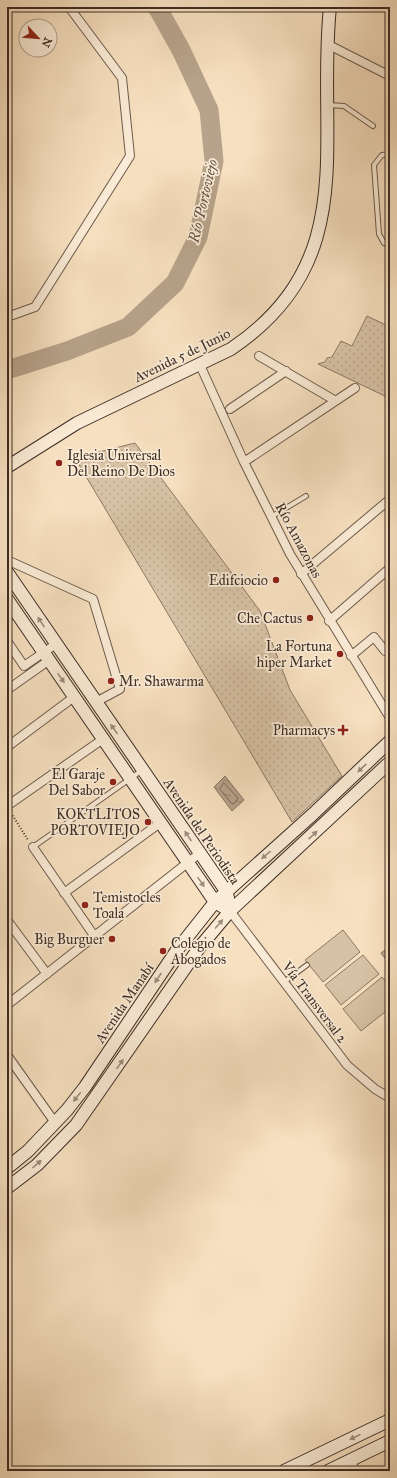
<svg xmlns="http://www.w3.org/2000/svg" width="397" height="1478" viewBox="0 0 397 1478" font-family="'IM FELL Great Primer',serif">
<style>
.grass{fill:url(#grass-dots);stroke:#8a7864}
.garden{fill:#d7c2a5;stroke:#8a7864}
.water{fill:url(#water-ripples);stroke:#867462}
.lines{fill:none;stroke-linecap:round;stroke-linejoin:round}
.shore{stroke:#7a6858;stroke-width:1}
.river{stroke:#b7a38b;stroke-width:19}
.lane-casing{stroke:#6b5a4b;stroke-width:6}
.street-casing{stroke:#6b5a4b;stroke-width:10}
.secondary-casing{stroke:#3c2d24;stroke-width:14}
.path{stroke:#3c2d24;stroke-width:2;stroke-dasharray:1 2;stroke-linecap:butt}
.lane{stroke:#faebd6;stroke-width:4}
.street{stroke:#faebd6;stroke-width:8}
.secondary{stroke:#faebd6;stroke-width:12}
.oneway{fill:#9b8c7d}
.poi-dot{fill:#8f2418;stroke:#faebd6;stroke-width:1.5}
.labels{text-anchor:middle;stroke-width:3.5;stroke-linejoin:round;paint-order:stroke}
.street-label{font-size:14px;fill:#3c2d24;stroke:#faebd6}
.poi-label{font-size:14px;fill:#3c2d24;stroke:#faebd6;text-anchor:end}
.water-label{font-size:15px;font-style:italic;fill:#615043;stroke:#faebd6}
</style>
<defs>
<pattern id="grass-dots" width="8" height="8" patternUnits="userSpaceOnUse"><rect width="8" height="8" fill="#d7c2a5"/><path d="M2 2h.1M6 6h.1" fill="none" stroke="#b9a78e" stroke-width="1.8" stroke-linecap="round"/></pattern>
<pattern id="water-ripples" width="26" height="14" patternUnits="userSpaceOnUse"><rect width="26" height="14" fill="#b7a38b"/><path d="M2 4q2-2 4 0t4 0M15 11q2-2 4 0t4 0" fill="none" stroke="#968571"/></pattern>
</defs>
<rect width="100%" height="100%" fill="#f7e0c0"/>
<filter id="stains"><feTurbulence type="fractalNoise" baseFrequency=".005" numOctaves="4"/><feColorMatrix values="0 0 0 0 .2 0 0 0 0 .09 0 0 0 0 .02 0 0 0 .5 -.17"/></filter>
<radialGradient id="worn" r=".72"><stop offset=".6" stop-color="#630" stop-opacity="0"/><stop offset="1" stop-color="#630" stop-opacity=".3"/></radialGradient>
<!-- grass -->
<path class="grass" d="M367 316 390 327V391L387 397 318 364 325 362 327 358 332 357 341 341 352 346Z
M135 443 260 611 290 690 342 776 292 822 75 458Z"/>
<!-- garden -->
<path class="garden" d="M343 930 360 952 323 982 305 960Z
M363 955 379 974 341 1005 325 985Z
M382 977 390 987V1008L361 1031 343 1009Z"/>
<!-- water -->
<path class="water" d="M225 776 244 800 232 811 214 787Z
M390 946V965L381 953Z"/>
<g class="lines">
<!-- shore -->
<path class="shore" d="M224 783 238 798 234 804 231 803 220 789Z"/>
<!-- river -->
<path class="river" d="M7 370 67 351 128 327 175 283 198 237 214 161 209 110 181 50 157 7"/>
<!-- lane casing -->
<g class="lane-casing">
<path id="lane" d="M329 105 344 106 373 126
M390 154 382 155 374 165 379 234 384 243 390 246
M271 517 306 496
M33 847 141 771
M284 982 307 965
M351 1460 359 1471"/>
</g>
<!-- street casing -->
<g class="street-casing">
<path id="street" d="M327 44 390 76
M7 317 35 307 130 156 122 78 69 7
M259 356 334 400
M200 365 244 462 290 554 390 718
M230 409 286 371
M244 462 355 388
M7 560 93 599 120 689 96 702
M301 574 390 499
M329 621 390 568
M7 641 24 666 56 644
M351 656 374 637 385 651
M7 690 48 661
M7 747 74 697
M7 806 103 739
M33 847 95 937
M64 893 160 823
M230 911 347 1065 375 1089 390 1098
M7 920 47 974
M7 1005 200 853
M7 1055 56 1124"/>
</g>
<!-- secondary casing -->
<g class="secondary-casing">
<path id="secondary" d="M7 467 77 423 231 349C363 260 316 141 330 7
M7 572 226 891 228 898
M7 599 215 902 230 911
M7 1168 28 1151 67 1110 85 1087 177 950 215 902 313 814 390 741
M7 1188 37 1165 76 1125 199 948 230 911 390 762
M284 1471 390 1420
M328 1471 390 1441"/>
</g>
<!-- path -->
<path class="path" d="M11 813 28 840"/>
<!-- lane -->
<use href="#lane" class="lane"/>
<!-- street -->
<use href="#street" class="street"/>
<!-- secondary -->
<use href="#secondary" class="secondary"/>
</g>
<!-- one-way arrows -->
<defs><path id="oneway-solid" d="M-6-.8H1V-3.2L6.5 0L1 3.2V.8H-6Z"/></defs>
<g class="oneway">
<use href="#oneway-solid" transform="translate(41 622) rotate(-124)"/>
<use href="#oneway-solid" transform="translate(61 678) rotate(55)"/>
<use href="#oneway-solid" transform="translate(114 729) rotate(-125)"/>
<use href="#oneway-solid" transform="translate(362 768) rotate(137)"/>
<use href="#oneway-solid" transform="translate(313 835) rotate(-43)"/>
<use href="#oneway-solid" transform="translate(188 836) rotate(-124)"/>
<use href="#oneway-solid" transform="translate(266 855) rotate(139)"/>
<use href="#oneway-solid" transform="translate(201 882) rotate(55)"/>
<use href="#oneway-solid" transform="translate(219 924) rotate(-49)"/>
<use href="#oneway-solid" transform="translate(158 978) rotate(123)"/>
<use href="#oneway-solid" transform="translate(120 1064) rotate(-55)"/>
<use href="#oneway-solid" transform="translate(77 1097) rotate(128)"/>
<use href="#oneway-solid" transform="translate(37 1164) rotate(-42)"/>
<use href="#oneway-solid" transform="translate(355 1437) rotate(154)"/>
</g>
<!-- markers -->
<g class="poi-dot">
<circle cx="59" cy="463" r="4"/>
<circle cx="276" cy="580" r="4"/>
<circle cx="310" cy="618" r="4"/>
<circle cx="340" cy="654" r="4"/>
<circle cx="111" cy="681" r="4"/>
<path d="M341 724h4v4h4v4h-4v4h-4v-4h-4v-4h4z"/>
<circle cx="113" cy="782" r="4"/>
<circle cx="148" cy="822" r="4"/>
<circle cx="85" cy="905" r="4"/>
<circle cx="112" cy="939" r="4"/>
<circle cx="163" cy="951" r="4"/>
</g>
<g class="labels">
<!-- street labels -->
<g class="street-label">
<text transform="translate(182 355) rotate(-26)" y="5">Avenida 5 de Junio</text>
<text transform="translate(299 540) rotate(62)" y="5">Río Amazonas</text>
<text transform="translate(202 831) rotate(56)" y="5">Avenida del Periodista</text>
<text transform="translate(315 1002) rotate(53)" y="5">Vía Transversal 2</text>
<text transform="translate(124 1003) rotate(-56)" y="5">Avenida Manabí</text>
</g>
<!-- poi labels -->
<g class="poi-label">
<text x="67" y="460" text-anchor="start">Iglesia Universal<tspan x="67" dy="16">Del Reino De Dios</tspan></text>
<text x="268" y="585">Edifciocio</text>
<text x="302" y="623">Che Cactus</text>
<text x="332" y="651">La Fortuna<tspan x="332" dy="16">hiper Market</tspan></text>
<text x="119" y="686" text-anchor="start">Mr. Shawarma</text>
<text x="335" y="735">Pharmacys</text>
<text x="105" y="779">El Garaje<tspan x="105" dy="16">Del Sabor</tspan></text>
<text x="140" y="819">KOKTLITOS<tspan x="140" dy="16">PORTOVIEJO</tspan></text>
<text x="93" y="902" text-anchor="start">Temistocles<tspan x="93" dy="16">Toala</tspan></text>
<text x="104" y="944">Big Burguer</text>
<text x="171" y="948" text-anchor="start">Colegio de<tspan x="171" dy="16">Abogados</tspan></text>
</g>
<!-- water labels -->
<g class="water-label">
<text transform="translate(203 201) rotate(-77)" y="5">Río Portoviejo</text>
</g>
</g>
<!-- margin -->
<rect width="397" height="1478" fill="none" stroke="#f7e0c0" stroke-width="24"/>
<rect x="8" y="8" width="381" height="1462" fill="none" stroke="#3c2d24" stroke-width="2"/>
<rect x="12" y="12" width="373" height="1454" fill="none" stroke="#3c2d24"/>
<!-- north arrow -->
<g transform="translate(38 38) rotate(116)"><circle r="19" fill="#faebd6" stroke="#ae9f8f"/>
<path d="M0-3L7 15L0 10L-7 15Z" fill="#8f2418"/>
<text y="-6" font-size="11" font-weight="bold" text-anchor="middle" fill="#3c2d24">N</text>
</g>
<rect width="100%" height="100%" filter="url(#stains)"/>
<rect width="100%" height="100%" fill="url(#worn)"/>
</svg>
